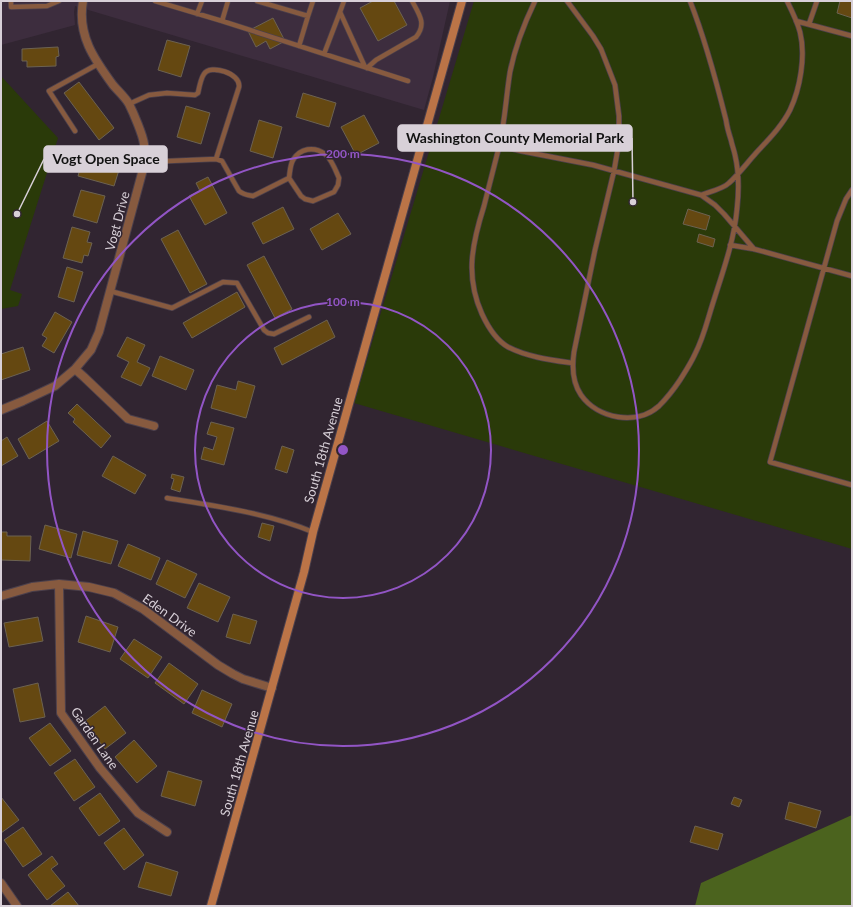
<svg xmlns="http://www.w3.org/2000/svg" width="853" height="907" viewBox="0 0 853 907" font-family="Lato,sans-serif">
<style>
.built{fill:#3d2d3e}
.green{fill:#2a3a09}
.forest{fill:#4b631e}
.building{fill:#654811;stroke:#6c6252}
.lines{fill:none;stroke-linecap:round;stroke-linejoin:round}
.lane-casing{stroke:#4c404c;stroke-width:6}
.street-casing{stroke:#4c404c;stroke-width:10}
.secondary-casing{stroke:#4c404c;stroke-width:10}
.lane{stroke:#875a3f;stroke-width:4.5}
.street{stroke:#875a3f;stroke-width:8}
.secondary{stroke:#bb7447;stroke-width:8}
.ring{fill:none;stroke:#9255c5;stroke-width:2}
.labels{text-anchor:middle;stroke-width:3;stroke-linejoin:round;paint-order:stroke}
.street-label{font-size:13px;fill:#d8d0d8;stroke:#312531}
.centre{fill:#9255c5;stroke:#312531;stroke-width:2}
.ring-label{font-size:12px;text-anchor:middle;font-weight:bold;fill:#9255c5;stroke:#312531;stroke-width:3;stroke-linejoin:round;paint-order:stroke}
.leader{fill:none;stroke:#d8d0d8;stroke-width:1.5}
.callout-dot{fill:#d8d0d8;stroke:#312531;stroke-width:1.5}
.callout{fill:#d8d0d8;stroke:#d8d0d8;stroke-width:1.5}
.callout-label{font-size:14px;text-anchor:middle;font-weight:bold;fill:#111}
</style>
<rect width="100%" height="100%" fill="#312531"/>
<!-- built -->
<path class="built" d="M1 1H450L433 77 424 110 75 6 74 12 75 25 1 45Z"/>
<!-- green -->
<path class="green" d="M474 1H852V549L354 403Z
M1 76 58 138 10 290 22 294 18 306 1 309Z"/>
<!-- forest -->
<path class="forest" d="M852 815V906H695L701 883Z"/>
<!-- building -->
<path class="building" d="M373 1H394L407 25 378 41 360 8Z
M840 1H852V18L837 13Z
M273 18 285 41 270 49 266 41 256 47 248 31Z
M167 40 190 46 181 77 158 70Z
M58 47 59 56 56 57V66L27 67V61H22V49Z
M79 82 114 128 99 140 64 93Z
M303 93 336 103 329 127 296 117Z
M186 106 210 113 201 144 177 137Z
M364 115 379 143 356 155 341 127Z
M259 120 282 127 273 158 250 151Z
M104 157 117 161 114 169 119 170 114 186 78 176 83 158 102 164Z
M208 177 227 213 205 225 189 196 200 191 196 183Z
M81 190 105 196 97 223 73 216Z
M283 207 294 229 263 244 252 223Z
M688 209 710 216 706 230 683 224Z
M338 213 351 234 322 250 310 229Z
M72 227 90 232 87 242 92 243 88 256 84 255 82 263 63 258Z
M178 230 207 284 190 293 161 239Z
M699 234 715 239 713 247 697 242Z
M264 256 292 309 275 318 247 265Z
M67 267 83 272 74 302 58 297Z
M237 292 245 307 192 338 183 323Z
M55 312 72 322 54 353 42 346 47 338 42 335Z
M327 320 335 337 282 365 274 348Z
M127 337 145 345 137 362 150 368 141 386 121 377 129 362 117 356Z
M23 347 30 370 1 380V354Z
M160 356 194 370 186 390 152 376Z
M238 381 255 386 246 418 211 408 217 385 236 390Z
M77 404 111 436 101 448 73 422 75 419 68 413Z
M47 421 59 441 29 459 18 439Z
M211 422 234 428 224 465 201 459 204 447 213 450 217 437 207 434Z
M7 437 18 456 1 466V441Z
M282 446 294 450 287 473 275 469Z
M113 456 146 475 135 494 102 476Z
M172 474 184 477 180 492 171 489 174 479 171 478Z
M262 523 274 526 270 541 258 537Z
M45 525 77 534 71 558 39 549Z
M83 531 118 541 111 564 77 555Z
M1 532H7V536H31L30 561 1 560Z
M128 544 160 558 151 580 118 566Z
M167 560 197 574 185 598 156 584Z
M199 583 230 597 218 622 187 608Z
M233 614 257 621 250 644 226 637Z
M86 616 118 627 110 652 78 642Z
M38 617 43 641 9 647 4 623Z
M134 639 162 657 148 678 120 659Z
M169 663 198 684 184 704 155 683Z
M38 683 45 717 20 722 13 689Z
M202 690 232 704 222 727 192 713Z
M105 706 126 733 105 749 84 722Z
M50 723 71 751 50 766 29 738Z
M134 740 157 766 137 783 115 757Z
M75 759 95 787 74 801 54 773Z
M168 771 202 781 195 806 161 796Z
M100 793 120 821 99 836 79 808Z
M1 797 19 820 1 833Z
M734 797 742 800 739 807 731 804Z
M789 802 821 811 816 828 785 819Z
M695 826 723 834 718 850 690 842Z
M23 827 42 854 23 867 4 840Z
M124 828 144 855 124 870 104 843Z
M52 856 58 864 51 869 65 886 47 900 28 875Z
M146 862 178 872 171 896 138 887Z
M68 892 79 906H50Z"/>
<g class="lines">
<!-- lane casing -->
<g class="lane-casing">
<path id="lane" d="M11 1V7L47 6 59 1
M155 1 222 21 228 1
M257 1 308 16 313 1
M344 1 340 12 365 67
M535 1C524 24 515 47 510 72 506 97 505 122 499 147 494 167 489 186 484 206 472 244 465 276 482 314 488 327 496 340 508 347 527 357 551 360 572 363
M567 1 593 36 601 49 615 85 619 116V142L614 171 595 250 574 352C572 366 572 382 581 395 598 419 637 426 659 406 667 398 674 389 680 380 685 372 691 363 695 354 703 339 707 322 712 306 722 274 734 242 737 209 739 191 739 172 735 155 734 150 732 145 731 140 729 134 727 127 726 120 716 80 705 39 690 1
M197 14 202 1
M222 21 408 81
M796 21 852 36
M809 24 817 1
M299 46 308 16
M324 54 340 12
M367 68 376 60 416 37C427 24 419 14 412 1
M129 104 149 95 167 93 195 95 198 93C199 88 201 78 204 74 210 64 241 73 239 87L216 159
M425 130 450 134 521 151 593 165 701 195 715 205 724 214 754 249
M75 131 49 91 98 64
M67 165 71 154 104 153 145 162 216 159 222 161 239 191C244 195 248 195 253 196L289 178 301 196 305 199 313 201 334 192 338 185 339 178C336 171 331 158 325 154 314 146 300 148 293 160 290 165 290 172 289 178
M852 190 846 199 837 221 770 462 852 485
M701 195C709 192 723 189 729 183 738 175 747 163 756 153 768 140 782 126 790 110 800 89 806 56 800 32 797 21 792 11 787 1
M730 245 754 249 852 276
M110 291 172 308 223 282 237 283 264 330 268 333 274 334 309 317
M167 498C216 506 267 513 313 532"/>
</g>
<!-- street casing -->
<g class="street-casing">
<path id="street" d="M75 369 84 377 128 419 154 426
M1 410 23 401 55 386 75 369 91 350 99 332 145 162C145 156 145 150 144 144 143 135 133 112 129 104 125 97 118 91 113 85 94 59 77 35 83 1
M59 584 61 713 100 768 138 813 167 832
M1 596 32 587 59 584 89 587 114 593 143 609 218 665 233 674 243 679 272 688
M1 883 17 906"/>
</g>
<!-- secondary casing -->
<g class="secondary-casing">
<path id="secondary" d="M211 906 304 572 313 532 462 1"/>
</g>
<!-- lane -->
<use href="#lane" class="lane"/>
<!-- street -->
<use href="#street" class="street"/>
<!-- secondary -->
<use href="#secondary" class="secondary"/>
</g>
<!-- distance rings -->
<g class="ring">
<circle cx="343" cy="450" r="148"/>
<circle cx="343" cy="450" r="296"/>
</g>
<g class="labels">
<!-- street labels -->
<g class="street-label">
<text transform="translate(117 221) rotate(-75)" y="5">Vogt Drive</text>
<text transform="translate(323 450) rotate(-74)" y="5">South 18th Avenue</text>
<text transform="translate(170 615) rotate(36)" y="5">Eden Drive</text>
<text transform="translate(95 738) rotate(55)" y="5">Garden Lane</text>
<text transform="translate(239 763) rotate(-74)" y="5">South 18th Avenue</text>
</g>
</g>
<circle cx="343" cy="450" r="6" class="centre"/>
<g class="ring-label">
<text x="343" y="158">200 m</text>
<text x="343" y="306">100 m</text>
</g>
<!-- callouts -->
<path class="leader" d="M633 202L632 138M17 214L44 159"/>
<g class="callout-dot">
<circle cx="633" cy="202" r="4"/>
<circle cx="17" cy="214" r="4"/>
</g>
<g class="callout">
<rect x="398" y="125" width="234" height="26" rx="4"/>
<rect x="44" y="146" width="123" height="26" rx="4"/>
</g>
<g class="callout-label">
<text x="515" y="143">Washington County Memorial Park</text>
<text x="106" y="164">Vogt Open Space</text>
</g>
<!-- border -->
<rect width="853" height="907" fill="none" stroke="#d8d0d8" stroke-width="4"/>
</svg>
